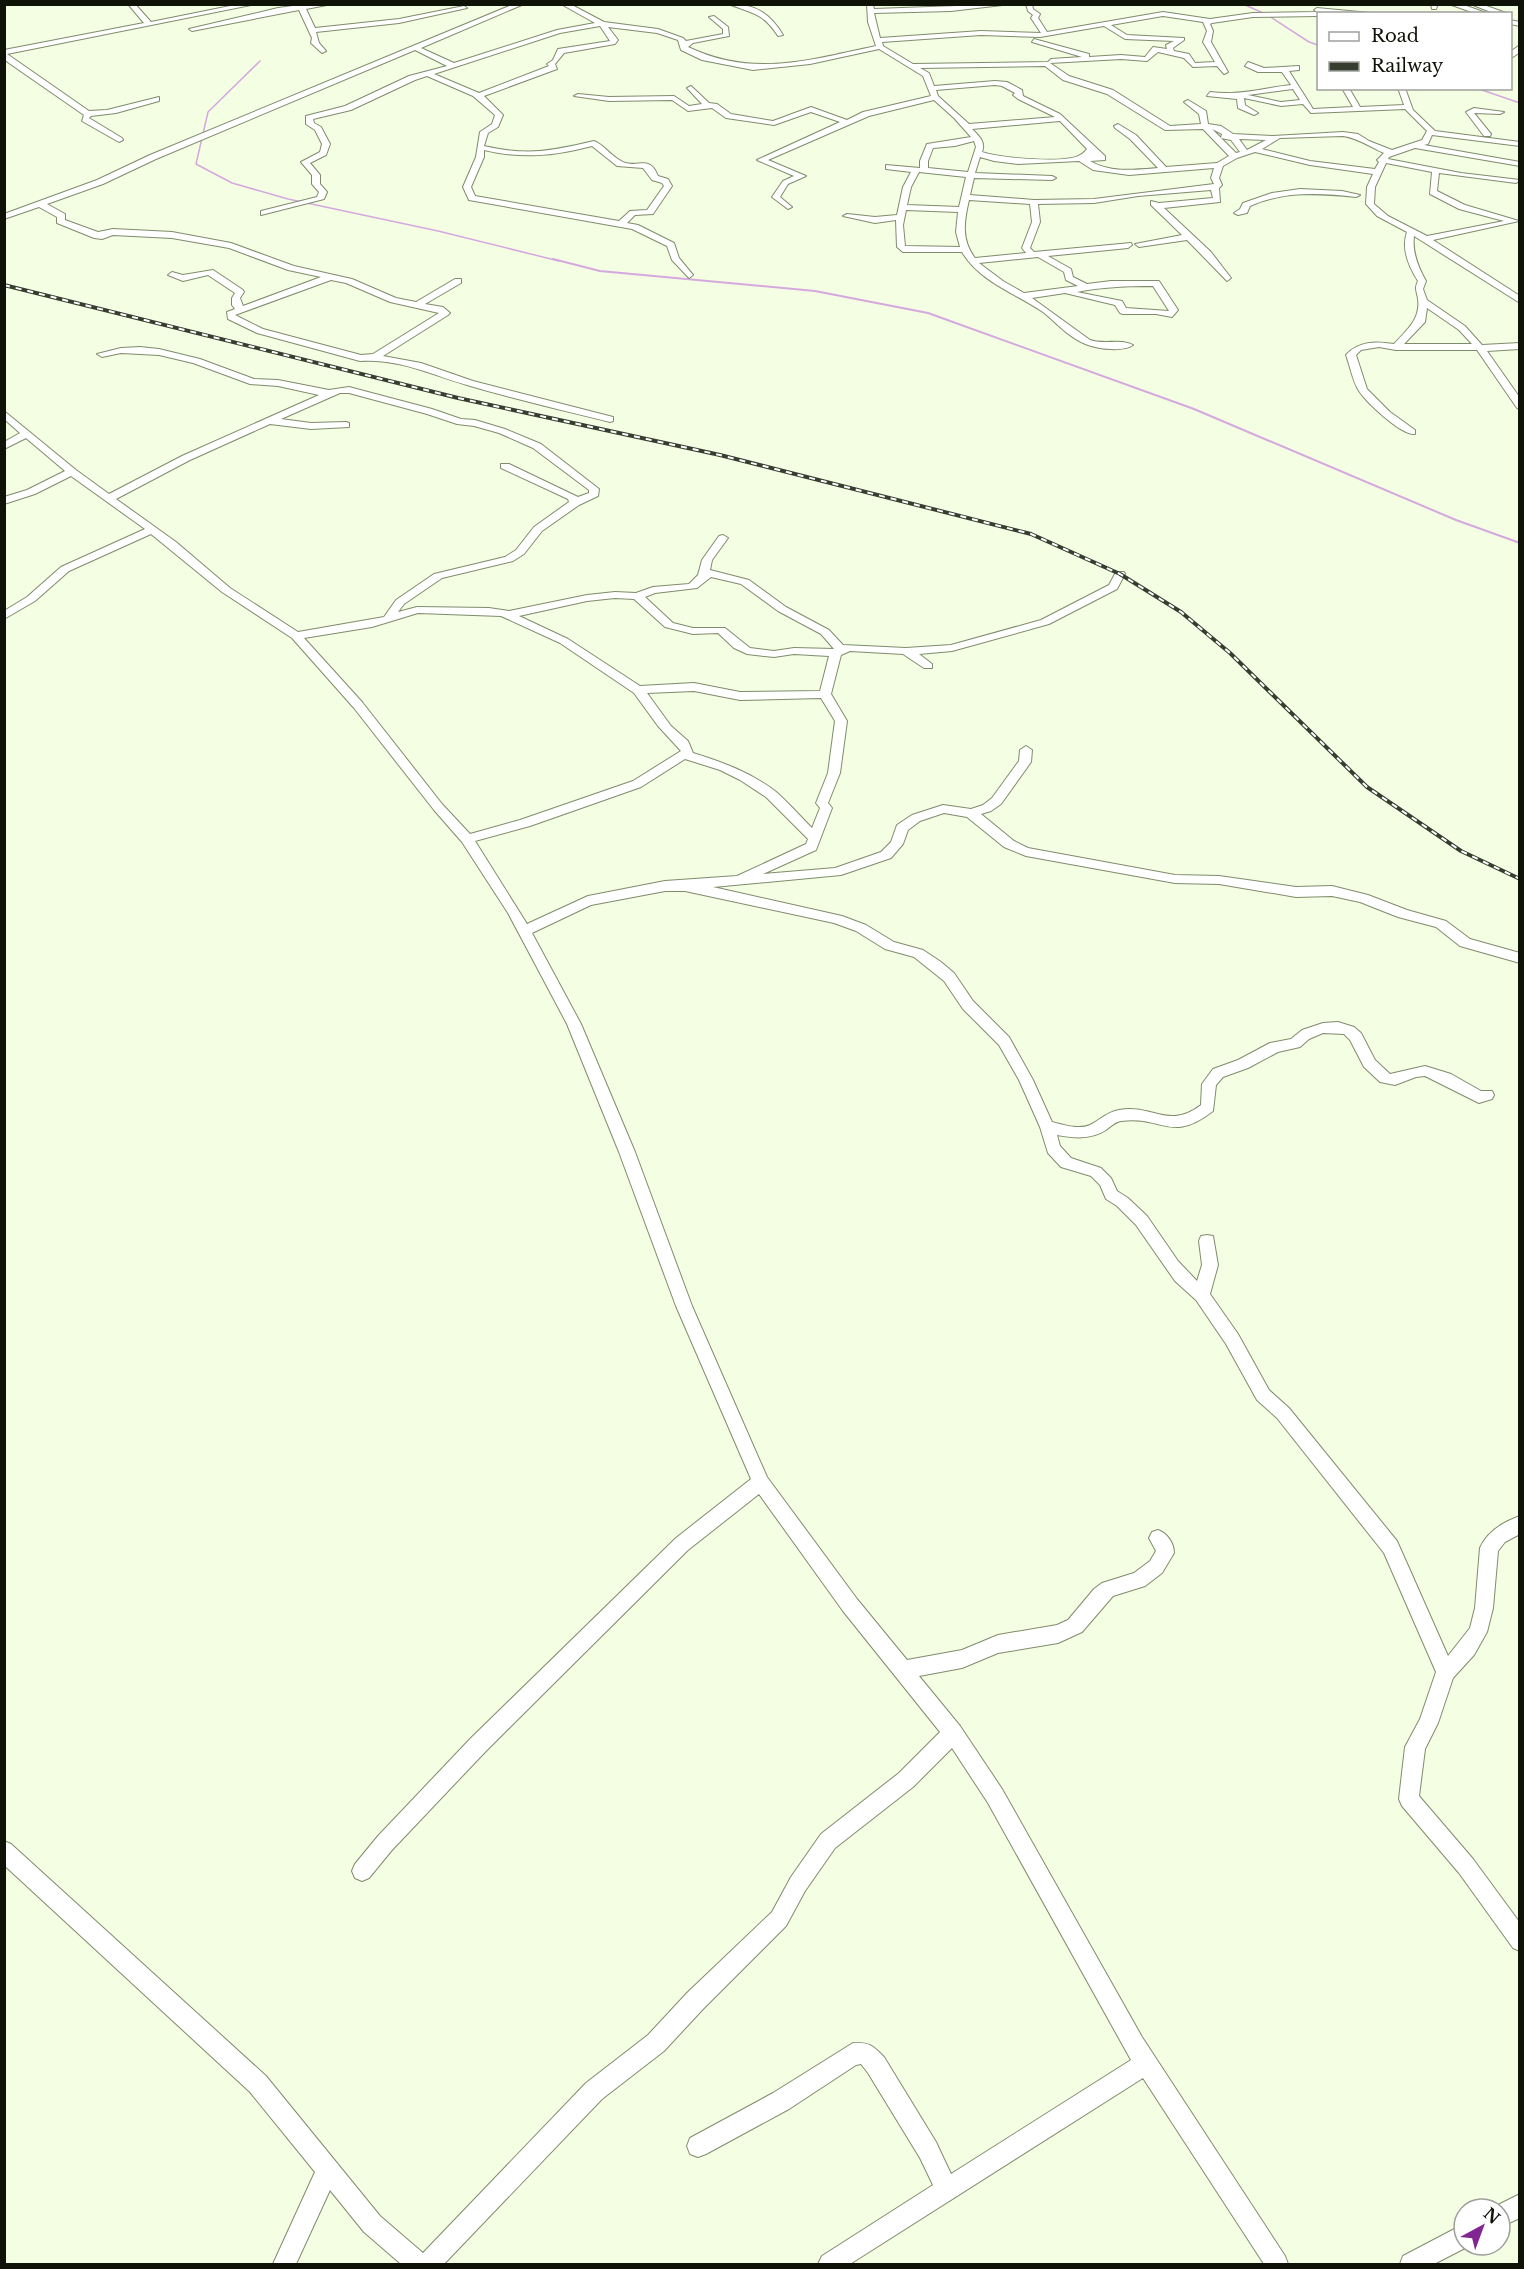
<svg xmlns="http://www.w3.org/2000/svg" width="1524" height="2269" viewBox="0 0 1524 2269" font-family="'Libre Baskerville',serif">
<style>
.lines{fill:none;stroke-linecap:round;stroke-linejoin:round}
.stream-far1{stroke:#d5a8df;stroke-width:1.5}
.stream{stroke:#d5a8df;stroke-width:2}
.minor-casing{stroke:#7f8c6c;stroke-width:2}
.minor{fill:#fff;fill-rule:evenodd}
.rail-casing{stroke:#373d2f;stroke-width:4}
.rail{stroke:#fff;stroke-width:2;stroke-dasharray:6;stroke-linecap:butt}
</style>
<rect width="100%" height="100%" fill="#f3fee2"/>
<g class="lines">
<!-- stream-far1 -->
<path class="stream-far1" d="M1243 4 1263 13
M1269 16 1309 42 1318 45
M260 61 208 112 196 164 232 183 288 199 438 231 559 261
M1476 88 1520 103"/>
<!-- stream -->
<path class="stream" d="M553 259 600 271 815 291 928 313 1194 409 1456 520 1520 543"/>
<!-- minor casing -->
<g class="minor-casing">
<path id="minor" d="M128 4H135L151 22 240 4H256L7 54 89 111 107 110 159 97V101L116 113 91 116 89 118 122 138 123 140 119 142 82 121 84 115 9 63 4 59V50L144 23Z
M307 4H332L306 9 315 28 399 19 464 6 467 8 399 23 316 32 319 43 326 51 322 53 311 43 312 38 299 10 192 31 189 29 278 8Z
M514 4H524L421 48 454 63 557 30 595 23 561 4H570L604 22 658 29 683 38 686 41 723 34V29L709 17 714 16 728 27 729 36 693 43 688 47C753 78 809 60 876 46L868 22 867 4H873L874 9 1011 4 951 11 874 13 880 38 981 31 1041 33 1031 18 1033 15 1028 11 1026 4H1032L1033 9 1040 14 1038 18 1047 32 1163 12 1210 19 1253 13 1317 12 1314 10 1317 8 1370 13 1319 12 1321 14 1318 16 1253 17 1212 23 1210 24 1213 31 1211 42 1228 72 1224 74 1217 66 1193 67 1184 58 1158 52 1147 61 1121 59 1050 63 1069 76 1113 90 1170 126 1201 124 1199 114 1184 102 1188 100 1206 111 1208 124 1221 126 1233 134 1273 136 1343 132 1358 134 1369 141 1392 150 1422 140 1427 131 1405 109 1311 113 1303 104 1281 106 1244 98 1245 105 1258 113 1254 115 1238 108 1237 99 1207 96 1210 92C1237 96 1263 88 1291 85L1282 72H1258L1245 66 1248 62 1264 68 1299 66V70L1289 71 1313 109 1353 107 1342 88H1349L1360 107 1404 105 1398 88H1405L1413 110 1435 131 1520 142V146L1432 135 1428 144 1424 145 1520 162V166L1415 148 1389 157 1388 159 1461 173 1520 180 1516 183 1439 173 1437 191 1465 205 1519 221 1433 240 1520 296V303L1414 236C1412 252 1418 267 1426 281L1423 289 1427 300 1465 326 1482 345 1520 343V349L1487 351 1520 398V409L1517 408 1477 350H1396L1379 347 1361 350 1356 355 1367 389 1390 412 1415 430V434C1402 436 1367 403 1359 391 1353 382 1350 366 1346 355 1358 341 1376 341 1394 344 1406 331 1421 319 1418 299 1417 291 1414 289 1418 281 1409 267 1401 249 1407 232L1377 216 1366 204 1367 187 1373 174 1310 165 1255 152 1237 158 1223 166 1219 178 1222 185 1219 188 1220 202 1164 208 1211 252 1231 278 1227 281 1187 240 1139 247 1135 244 1182 235 1151 205V201L1159 203 1213 198 1211 190 1138 196 1094 203 1038 204 1040 222 1030 248 1034 252 1131 243 1132 245 1128 248 1048 256 1071 269 1073 277 1087 284 1111 281H1159L1178 310 1172 317 1156 314H1123L1120 313 1115 305 1065 293 1032 298 1090 340C1104 345 1122 338 1133 345 1123 352 1099 349 1088 345 1070 339 1057 323 1043 312 1015 293 980 282 962 252H903L897 247 896 220 875 223 843 216 847 214 875 217 897 215 903 187 911 172 886 169V165L920 168V161L927 144 971 137 954 118 934 100 869 116 768 160 806 176 788 184 780 197 792 207 788 209 772 197 783 181 794 176 757 160 840 122 811 112 774 125 726 118 712 108 688 111 672 100 609 101 574 96 578 94 609 97 674 96 689 106 702 104 687 88 691 86 709 103 717 104 731 114 773 121 811 107 847 120 863 112 931 96 923 76 879 49 810 64 753 70 702 60 681 50 678 40 657 33 608 27 618 40 615 44 564 53 555 64 557 69 484 96 503 115 498 127 488 133 484 146C528 156 551 151 594 141 604 145 611 156 621 161 637 170 649 153 658 176L668 179 672 186 653 214 635 215 627 223 638 225 674 243 679 258 693 275 689 278 672 260 667 246 632 229 469 200 463 187 476 157 480 132 492 124 495 115 473 96 427 76 415 80 351 110 313 119 314 123 321 127 330 144 326 155 310 163 320 175V184L327 192 324 199 261 215V211L317 197 319 192 312 184V175L301 162 320 152 322 144 315 130 306 124V116L345 106 409 76 447 66 415 50 156 159 103 184 47 204 65 214V220L98 232 113 229 172 232 231 243 294 266 352 279 396 298 416 302 455 279H461V283L425 304 443 307 450 313 448 315 383 356 421 363 473 381 613 417V421L610 422C562 410 514 399 467 385 432 375 398 358 360 361L257 333 228 319 227 312 235 309 232 305V298L235 293 208 275 183 281 168 275 172 272 183 275 213 270 243 290 244 292 240 298 243 306 321 277 288 270 229 248 172 238 113 235 102 239 94 238 57 223V217L39 207 4 219V214L97 180 150 155ZM1163 16 1203 22 1207 31 1203 42 1215 62 1195 63 1189 54 1174 51 1173 48 1184 40V38L1127 35 1111 25ZM600 26 610 41 558 49 553 60 547 64 549 66 479 93 434 74 560 33ZM1104 26 1125 39 1174 41 1166 45 1167 49 1153 47 1145 57 1121 55 1089 57V54L1034 39 1032 42 1082 57 1051 59 1048 62 913 64 883 46 882 42 981 35 1040 37ZM1045 66 1063 80 1107 94 1165 130 1203 129 1229 156 1217 163 1166 167 1136 135 1118 124 1114 126 1115 128 1130 139 1158 168C1135 170 1110 173 1090 161L1105 160V156L1060 114 1023 96 1022 90 1007 82 995 81 934 86 929 73 920 68ZM995 85 1002 86 1015 93 1013 95 1018 99 1055 117 969 124 938 96 936 90ZM1293 89 1300 100 1281 102 1248 95ZM1060 121 1087 149C1085 151 1083 154 1080 155 1067 164 999 158 982 152 986 142 979 136 972 129ZM1212 129 1222 134 1221 138 1231 140 1240 152 1236 153ZM1343 136C1358 138 1370 147 1384 153L1377 160 1379 162 1375 169 1310 161 1262 149 1280 138ZM1239 139 1266 140 1247 150ZM974 141 976 147 968 172 928 168V161L933 148 955 146ZM592 146 617 166 643 168 652 180 662 183 664 186 647 210 630 211 619 221 475 196 471 187 484 157V150C522 159 554 156 592 146ZM980 157 994 161 1018 164 1079 161 1093 170 1129 175 1214 168 1211 178 1214 184 1094 199 1034 200 970 195 974 178 1052 180 1056 178 1052 176 975 173ZM1386 163 1432 172 1430 194 1459 209 1504 221 1427 236 1388 216 1374 204 1375 187ZM919 172 966 177 959 207 907 205 911 187ZM969 200 1030 204 1032 222 1022 248 1026 253 975 258C961 240 964 221 969 200ZM906 210 958 212 956 232 960 247 905 246 903 225ZM1038 257 1064 272 1066 280 1078 286 1024 293 1003 281 979 263ZM331 280 346 283 390 302 439 313 373 354 361 355 263 329 235 315ZM1153 286 1169 311 1126 308 1122 301 1077 292C1101 287 1127 286 1153 286ZM1427 308 1459 330 1472 344H1404L1425 322Z
M729 4C755 4 770 13 783 35L778 36C762 12 753 14 729 4Z
M1431 4H1438L1436 9H1432Z
M1449 4H1461L1489 14H1477Z
M1481 4 1506 13 1507 14H1496L1473 5Z
M1510 20 1520 22V26L1510 24Z
M1520 45V52L1510 59V52Z
M1474 108 1504 112 1500 114 1474 113 1491 134 1490 136H1484L1466 112Z
M1300 189 1342 191 1360 195 1356 197C1319 193 1284 191 1250 206L1247 213 1238 215 1234 213 1240 209 1243 203 1272 193Z
M140 347 159 349 200 359 254 379 278 380 329 390 349 387 432 409 461 419 475 420 505 429 541 444 599 489 598 496 579 505 542 531 524 554 513 561 442 578 404 604 398 612 417 607 489 608 509 611 587 595 615 592 636 593 653 587 689 584 698 575 702 560 719 536 723 535 728 538 712 560 710 570 749 580 786 607 829 630 843 645 906 648 951 645 1041 620 1109 585 1116 572H1124L1125 574 1117 589 1049 624 952 651 919 654 932 664V668H924L903 654 850 651 841 655 831 694 847 721 840 773 828 803 832 808 816 850 763 874 835 868 881 852 891 842 897 825 912 815 943 805 971 809 983 805 992 798 1019 761 1020 750 1026 746 1032 750 1031 762 1001 804 991 811 981 814 1014 841 1028 848 1175 875 1219 876 1296 887 1332 886 1368 895 1407 910 1446 921 1470 939 1520 953V963L1460 946 1436 927 1398 917 1360 902 1332 896 1296 897 1219 884 1175 883 1026 856 1004 847 967 817 944 813 920 821 908 830 903 844 891 858 841 875 713 887 842 916 866 925 894 942 923 950 941 962 954 973 973 1001 1009 1037 1033 1080 1052 1122C1064 1125 1079 1130 1090 1125 1100 1120 1107 1112 1119 1110 1153 1104 1168 1130 1201 1105L1202 1084 1213 1069 1238 1060 1270 1043 1291 1039 1302 1030 1323 1023 1338 1022 1354 1027 1361 1033 1375 1060 1390 1074 1425 1066 1451 1074 1481 1091H1492L1494 1095 1492 1099 1479 1103 1425 1076 1416 1077 1395 1085 1380 1082 1364 1067 1350 1040 1344 1034 1323 1033 1309 1039 1300 1047 1278 1052 1248 1068 1223 1077 1216 1085 1213 1111C1171 1144 1162 1115 1121 1121 1115 1122 1111 1126 1106 1130 1090 1140 1074 1138 1057 1135L1060 1146 1071 1158 1101 1168 1111 1178 1117 1191 1128 1198 1147 1216 1178 1261 1197 1281 1202 1265 1199 1241 1201 1236 1207 1235 1213 1236 1218 1265 1210 1294 1238 1334 1269 1390 1289 1408 1397 1541 1448 1656 1470 1628 1475 1608 1480 1548C1487 1532 1503 1522 1520 1516V1534L1505 1542 1498 1551 1493 1608 1487 1632 1474 1655 1453 1678 1438 1723 1425 1749 1419 1796 1473 1859 1520 1923V1951L1513 1948 1459 1873 1402 1806 1399 1799 1405 1747 1420 1719 1436 1672 1384 1553 1277 1418 1257 1400 1226 1344 1196 1300 1175 1281 1136 1225 1117 1206 1106 1199 1100 1185 1091 1176 1061 1167 1048 1153 1040 1127 1019 1080 999 1045 963 1009 944 981 914 957 885 949 856 931 834 923 685 891H665L591 905 532 933 581 1024 635 1152 692 1306 767 1477 857 1599 907 1660 962 1650 998 1635 1057 1625 1068 1620 1094 1589 1102 1583 1134 1573 1150 1561 1156 1551 1149 1538 1152 1532 1158 1530C1167 1533 1174 1543 1174 1553L1162 1573 1145 1586 1113 1596 1082 1632 1058 1643 998 1653 962 1668 919 1676 960 1726 1002 1789 1142 2037 1285 2256 1288 2264H1264L1143 2078 850 2264H818L822 2256 933 2185 920 2158 868 2073 861 2064 856 2065 789 2109 706 2154 698 2157 690 2154 687 2146 690 2138 773 2093 853 2043C869 2042 873 2046 884 2057L936 2142 951 2174 1131 2060 988 1803 952 1748 913 1787 835 1848 805 1891 786 1926 703 2009 664 2051 602 2099 444 2264H401L364 2232 330 2190 296 2264H273L315 2172 250 2092 4 1865V1841L11 1844 266 2076 380 2216 423 2253 586 2083 648 2035 687 1993 772 1912 791 1877 821 1834 899 1773 940 1732 843 1611 759 1494 688 1550 485 1752 392 1850 369 1878 362 1881 355 1878 352 1871 355 1864 378 1836 471 1738 676 1538 751 1479 676 1306 619 1152 567 1024 508 913 462 842 434 810 354 708 292 638 222 592 151 534 69 571 35 601 4 619V611L27 597 61 567 145 529 71 476 35 494 4 504V497L27 490 65 471 26 438 4 449V442L20 433 4 419V411L76 470 109 494 182 456 319 395 278 386 250 384 193 363 159 355 121 353 102 357 97 354 121 348ZM340 393H349L427 414 457 424 474 426 499 433 533 448 589 490V493L578 497 509 464H501V468L568 499 569 502 534 527 516 550 505 557 434 574 396 600 384 617 298 632 230 588 176 542 116 499 190 460 270 424 311 429 349 427V423L346 422 311 423 281 419ZM711 577 741 584 778 611 821 634 834 649 794 648 774 651 750 648 725 628H693L673 623 645 597 655 593 697 588ZM615 598 634 599 665 627 693 634 718 633 734 648 747 654 774 657 794 654 829 656 820 691 740 692 694 683 640 686 568 639 519 616 587 601ZM418 613 501 616 560 643 634 693 658 726 681 751 633 781 520 820 470 834 442 804 362 702 304 638 372 627ZM694 691 740 700 821 698 835 721 828 773 816 803 820 808 812 828C800 816 788 802 775 791 750 772 722 762 693 753L688 741 671 726 647 693ZM685 759 720 770 740 780 766 797 808 839 806 844 737 876 665 881 588 896 527 924 475 841 530 826 641 787Z
M1520 2194V2218L1500 2227V2209L1492 2208Z
M1464 2224V2245H1471L1434 2264H1400L1403 2256Z"/>
</g>
<!-- minor -->
<use href="#minor" class="minor"/>
<!-- rail casing -->
<g class="rail-casing">
<path id="rail" d="M4 285 458 398 720 455 1031 534 1120 574 1181 612 1230 653 1367 787 1461 851 1520 879"/>
</g>
<!-- rail -->
<use href="#rail" class="rail"/>
</g>
<!-- border -->
<rect width="1524" height="2269" fill="none" stroke="#0e1207" stroke-width="12"/>
<!-- legend -->
<rect x="1317" y="12" width="195" height="78" fill="#ffffff" stroke="#9fa09c" stroke-width="1.5"/>
<rect x="1329" y="32" width="30" height="9" fill="#ffffff" stroke="#9fa09c" stroke-width="1.5"/>
<text x="1371" y="42" font-size="18" fill="#0e1207">Road</text>
<rect x="1329" y="62" width="30" height="9" fill="#373d2f" stroke="#9fa09c" stroke-width="1.5"/>
<text x="1371" y="72" font-size="18" fill="#0e1207">Railway</text>
<!-- north arrow -->
<g transform="translate(1482 2227) rotate(41)"><circle r="28" fill="#ffffff" stroke="#9fa09c" stroke-width="1.5"/>
<path d="M0-4.5L10 22L0 15L-10 22Z" fill="#802592"/>
<text y="-9" font-size="16" font-weight="bold" text-anchor="middle" fill="#0e1207">N</text>
</g>
</svg>
